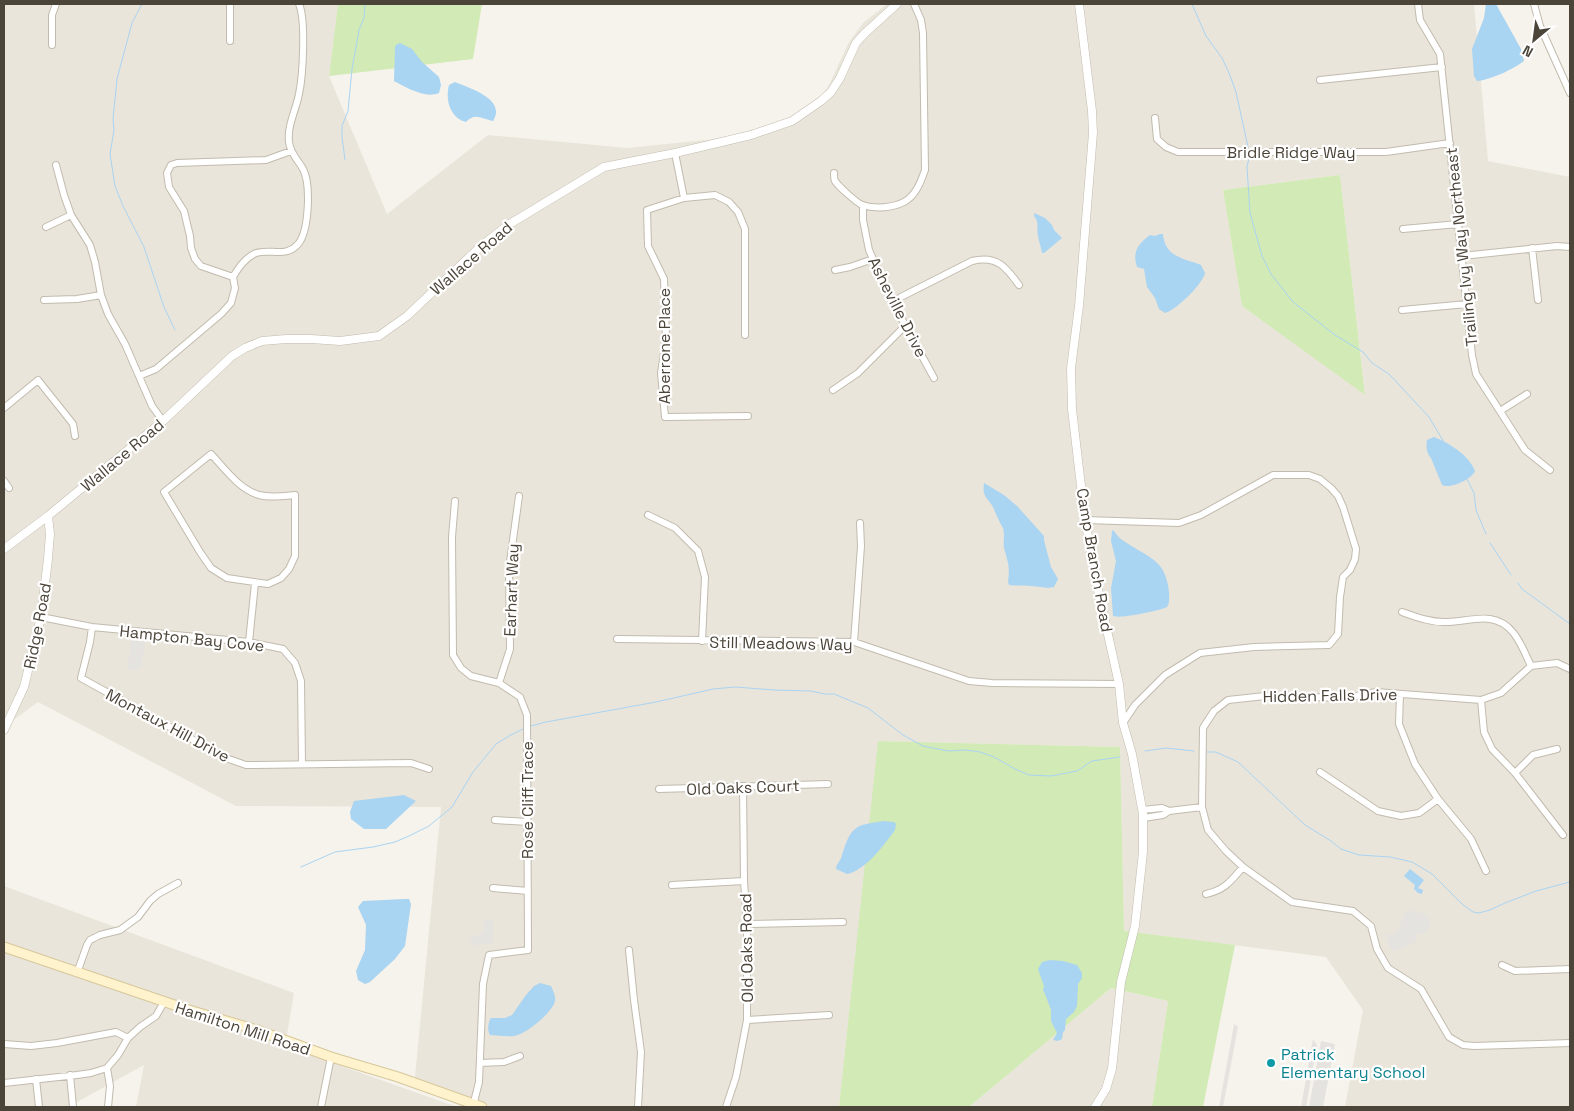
<svg xmlns="http://www.w3.org/2000/svg" width="1574" height="1111" viewBox="0 0 1574 1111" font-family="'Space Grotesk',sans-serif">
<style>
.residential{fill:#eae5da;fill-rule:evenodd}
.green{fill:#d2eab5}
.parking{fill:#e5e3e0}
.water{fill:#a9d4f2}
.lines{fill:none;stroke-linecap:round;stroke-linejoin:round}
.stream{stroke:#a9d4f2;stroke-width:1}
.minor-casing{stroke:#c2bbae;stroke-width:8}
.tertiary-casing{stroke:#c2bbae;stroke-width:9}
.secondary-casing{stroke:#d6c79b;stroke-width:11}
.minor{stroke:#fff;stroke-width:6}
.tertiary{stroke:#fff;stroke-width:8}
.secondary{stroke:#fff3cd;stroke-width:9}
.culture-dot{fill:#0f9aa8;stroke:#fff;stroke-width:2}
.labels{text-anchor:middle;stroke-width:4.5;stroke-linejoin:round;paint-order:stroke}
.street-label{font-size:16px;fill:#4b4439;stroke:#fff}
.culture-label{font-size:16px;fill:#0d838f;stroke:#fff;text-anchor:start}
</style>
<rect width="100%" height="100%" fill="#f6f3ec"/>
<!-- residential -->
<path class="residential" d="M4 4H338L329 76 387 214 488 135 627 148 735 137 806 112 828 87 849 42 863 23 887 4H1474L1488 161 1570 177V1107H1345L1363 1010 1326 957 1124 931 1120 747 879 741 839 1107H463L414 1087 441 807 236 806 38 702 4 727ZM1340 175 1365 394 1242 306 1223 190Z
M4 886 294 993 285 1046 457 1107H136L144 1065 68 1107H4Z
M1111 988 1168 1001 1152 1107H969Z"/>
<!-- green -->
<path class="green" d="M338 4H482L473 59 329 76Z
M1340 175 1365 395 1242 306 1223 190Z
M878 741 1120 747 1124 931 1235 945 1203 1107H1152L1168 1001 1111 988 969 1107H839Z"/>
<!-- parking -->
<path class="parking" d="M131 640 145 641 141 669H137V671L127 670Z
M1407 910 1426 914 1431 923 1425 934 1416 935 1417 941 1393 952 1390 948 1386 935 1396 933Z
M483 920H493V943L479 944 477 947 469 941 476 934 479 936 481 934 484 928Z
M1234 1024 1238 1027 1223 1107H1219Z
M1313 1039 1317 1045 1306 1107H1301Z
M1321 1041 1335 1044 1323 1107H1309Z"/>
<!-- water -->
<path class="water" d="M1486 4H1496L1521 49 1524 61C1514 69 1490 80 1477 81L1474 76 1472 49 1484 18Z
M400 43 412 49 422 62 439 77 441 85 439 93C425 99 406 87 394 81L395 47 396 45Z
M455 82C469 88 507 99 493 121 482 119 475 112 466 122 450 118 445 100 449 85Z
M1034 213 1045 218 1052 225 1054 230 1062 238 1044 253H1042C1041 247 1039 242 1038 236 1036 228 1040 223 1034 216Z
M1160 234H1163C1165 257 1183 258 1201 265L1205 273C1203 284 1175 311 1165 313L1159 309 1155 298 1147 287 1144 269 1137 267C1132 252 1138 244 1150 235L1155 236Z
M1434 437C1449 443 1469 455 1475 471 1471 480 1450 489 1442 485L1431 458C1426 453 1426 446 1427 440Z
M984 483 1004 495 1017 506 1044 536V540L1051 567 1058 579 1054 587C1046 589 1038 586 1030 586 1023 585 1016 586 1009 585L1008 582C1010 565 1008 563 1004 548 1003 542 1005 535 1003 528 1000 523 995 512 993 507 987 497 982 497 984 483Z
M1113 530C1116 533 1118 537 1121 539 1145 557 1166 557 1169 592 1169 598 1170 602 1167 607 1158 611 1121 619 1113 616L1111 588 1116 561 1111 541 1112 531Z
M404 795 416 801 386 829H364L351 819 350 812 354 801Z
M884 821 894 822 896 824 895 830C885 844 865 871 847 874L836 869C836 864 841 861 842 855 851 826 855 825 884 821Z
M1410 869 1424 880 1418 888 1423 890 1422 894 1418 893 1414 889 1415 885 1404 876Z
M404 899H409L411 904 405 946 395 959 370 982 365 984 358 980 356 971 365 950 366 925 358 907 363 901Z
M1050 960 1063 961 1077 965 1082 973V978L1078 984 1077 1006 1074 1012 1066 1019 1065 1030 1063 1032 1062 1039 1058 1041 1053 1040 1057 1033 1051 1021V1010L1045 994 1043 990 1044 986 1038 969 1042 962Z
M540 983 551 986C553 991 556 996 555 1001 553 1012 525 1035 514 1036 506 1037 498 1035 490 1035 487 1030 488 1022 491 1018H505L512 1015 526 995 534 986Z"/>
<g class="lines">
<!-- stream -->
<path class="stream" d="M142 4 132 23 117 79 113 119 114 130 110 154 115 186 123 206 144 247 164 307 175 330
M1192 4 1206 36 1222 58 1229 73 1236 92 1248 147
M1249 158 1247 167 1250 213 1262 256 1271 274 1293 302 1335 335 1363 352 1372 363 1389 374 1429 417 1445 444
M345 160 342 137V126L348 111 352 69 359 30 364 18 365 4
M1466 477 1474 493 1476 510 1486 534
M1490 543 1511 575
M1518 583 1522 589 1570 624
M531 726 546 722 656 702 713 689 735 687 774 690 811 691 825 694H834L868 708 903 735 923 746 948 751 966 750 980 752 994 757 1015 769 1029 775 1051 776 1077 771 1092 761 1120 757
M1145 751 1166 748 1194 751
M1207 752H1216L1238 762 1305 825 1331 841 1341 849 1359 855 1390 857 1412 862 1432 874 1462 904 1473 912 1479 913 1490 910 1505 903 1536 891 1570 882
M301 867 335 852 373 847 395 842 409 836 429 826 452 807 473 772 496 744 509 736 523 729"/>
<!-- minor casing -->
<g class="minor-casing">
<path id="minor" d="M1418 4 1420 20 1440 54 1472 355 1476 374 1525 450 1550 470
M1534 4 1540 26 1570 93
M230 41V4
M52 45V15L56 4
M1320 80 1442 67
M1155 118 1157 139 1166 147 1178 152H1386L1450 143
M675 153 684 198
M56 165 64 195 71 215 90 245 95 262 101 295 108 314 125 344 152 406 163 421
M834 173C834 176 834 179 835 181 839 187 856 202 862 205 875 209 892 208 904 202 916 196 921 181 925 170L923 33 921 20 914 4
M863 205V220L869 250 873 259 893 303 934 378
M46 227 71 215
M1403 229 1458 224
M1532 248 1538 300
M1462 256 1557 246 1570 247
M835 270 850 267 873 259
M233 277 201 266 195 259 191 248 190 236 184 211 169 187 167 173 171 165 177 163 266 160 291 151
M44 300 77 299 101 295
M893 303 901 297 972 261C997 255 1006 267 1019 285
M1402 310 1467 304
M745 335V229L738 212 729 202 715 195 684 198 647 210 648 246 664 279 666 339 661 373 665 417 748 416
M139 376 156 369 221 314 231 303 235 288 233 277C239 267 245 258 256 253 271 248 286 259 299 243 309 229 311 184 303 169 298 160 290 153 289 142 287 126 296 110 299 94 303 75 306 20 299 4
M833 390 858 373 906 325
M4 408 38 380 73 424 75 436
M1500 411 1527 394
M211 454C225 469 239 489 259 495 271 498 284 496 295 495V556L289 569 281 578 268 584 227 578 211 568 200 552 164 492Z
M4 481 9 488
M455 501 452 537 453 655 461 668 471 676 499 683 520 697 527 715 528 950 489 955 483 984 479 1082 473 1106
M648 515 675 528 698 551 705 577 702 641
M1085 520 1179 523 1201 515 1273 475H1309L1320 479 1331 488 1338 496 1343 507 1356 549 1355 559 1350 570 1343 577 1340 597 1338 634 1329 645 1254 647 1200 653 1165 675 1135 705 1123 723
M1402 612C1416 617 1432 623 1447 622 1461 622 1476 617 1490 619 1514 622 1522 647 1531 666
M41 617 92 627 249 642 283 649 295 663 301 681 302 764
M92 627 90 642 81 678 226 758 246 765 411 763 429 769
M617 639 854 642 969 681 992 683 1119 684
M249 642 255 583
M854 642 861 546 860 523
M1570 669 1557 663 1531 666 1501 693 1481 700 1376 692 1346 698 1265 696 1228 700 1214 711 1203 728 1202 807 1208 830 1226 851 1243 867 1292 902 1353 911 1371 926 1377 949 1388 968 1421 989 1449 1037 1463 1045 1474 1046 1570 1043
M499 683 510 649 509 569 519 496
M1400 694 1399 724 1415 764 1438 799 1471 839 1486 871
M1481 700 1484 732 1492 749 1515 773 1563 835
M1320 772 1378 811 1401 816 1419 813 1438 799
M1515 773 1533 755 1557 749
M659 789 828 784
M1142 810 1162 808 1169 811
M1143 818 1163 815 1169 811 1202 807
M495 820 527 822
M672 885 744 881
M493 888 528 891
M1206 894C1225 890 1231 881 1243 867
M747 924 843 922
M629 950 634 1000 641 1052 638 1107
M1502 965 1515 971 1570 969
M77 973 87 945 90 940 100 935 120 930 138 917 150 901 158 894 178 883
M747 1020 829 1015
M4 1044 31 1046 57 1043 116 1032 128 1038 140 1027 156 1016 164 1002
M480 1063 504 1062 520 1056
M107 1068 110 1086 108 1107
M70 1075 73 1107
M36 1079 39 1107
M4 1083 77 1075 91 1073 107 1068 118 1055 128 1038
M321 1107 331 1057
M726 1107 736 1077 747 1020V924L744 881 743 786"/>
</g>
<!-- tertiary casing -->
<g class="tertiary-casing">
<path id="tertiary" d="M1079 4 1092 111 1093 133 1079 306 1071 368 1072 409 1085 520 1097 585 1119 684 1123 723 1132 754 1143 814V852L1135 926 1121 982 1112 1069 1106 1089 1095 1107
M4 549 48 516 163 421 232 356 245 348 262 341 286 339H311L340 341 379 336 407 316 479 248 508 225 604 167 675 153 751 135 792 121 821 101 831 92 840 78 856 43 864 34 897 4
M4 730 24 687 41 617 48 559 50 534 48 516"/>
</g>
<!-- secondary casing -->
<g class="secondary-casing">
<path id="secondary" d="M4 947 189 1010 257 1030 331 1057 398 1077 482 1107"/>
</g>
<!-- minor -->
<use href="#minor" class="minor"/>
<!-- tertiary -->
<use href="#tertiary" class="tertiary"/>
<!-- secondary -->
<use href="#secondary" class="secondary"/>
</g>
<!-- markers -->
<circle class="culture-dot" cx="1271" cy="1063" r="5"/>
<g class="labels">
<!-- street labels -->
<g class="street-label">
<text x="1291" y="158">Bridle Ridge Way</text>
<text transform="translate(1461 247) rotate(-96)" y="6">Trailing Ivy Way Northeast</text>
<text transform="translate(471 258) rotate(-41)" y="6">Wallace Road</text>
<text transform="translate(898 307) rotate(63)" y="6">Asheville Drive</text>
<text transform="translate(664 346) rotate(-90)" y="6">Aberrone Place</text>
<text transform="translate(122 455) rotate(-40)" y="6">Wallace Road</text>
<text transform="translate(1095 560) rotate(80)" y="6">Camp Branch Road</text>
<text transform="translate(511 590) rotate(-88)" y="6">Earhart Way</text>
<text transform="translate(37 626) rotate(-79)" y="6">Ridge Road</text>
<text transform="translate(192 638) rotate(6)" y="6">Hampton Bay Cove</text>
<text transform="translate(781 643) rotate(1)" y="6">Still Meadows Way</text>
<text transform="translate(1330 695) rotate(-1)" y="6">Hidden Falls Drive</text>
<text transform="translate(168 725) rotate(28)" y="6">Montaux Hill Drive</text>
<text transform="translate(743 787) rotate(-2)" y="6">Old Oaks Court</text>
<text transform="translate(527 800) rotate(-90)" y="6">Rose Cliff Trace</text>
<text transform="translate(746 948) rotate(-91)" y="6">Old Oaks Road</text>
<text transform="translate(243 1028) rotate(18)" y="6">Hamilton Mill Road</text>
</g>
<!-- culture labels -->
<g class="culture-label">
<text x="1281" y="1060">Patrick<tspan x="1281" dy="18">Elementary School</tspan></text>
</g>
</g>
<!-- border -->
<rect width="1574" height="1111" fill="none" stroke="#4b4439" stroke-width="10"/>
<!-- north arrow -->
<g transform="translate(1534 40) rotate(209)" stroke="#ffffff" stroke-width="4" paint-order="stroke">
<path d="M0-4L9 19L0 12L-9 19Z" fill="#4b4439"/>
<text y="-8" font-size="14" font-weight="bold" text-anchor="middle" fill="#4b4439">N</text>
</g>
</svg>
